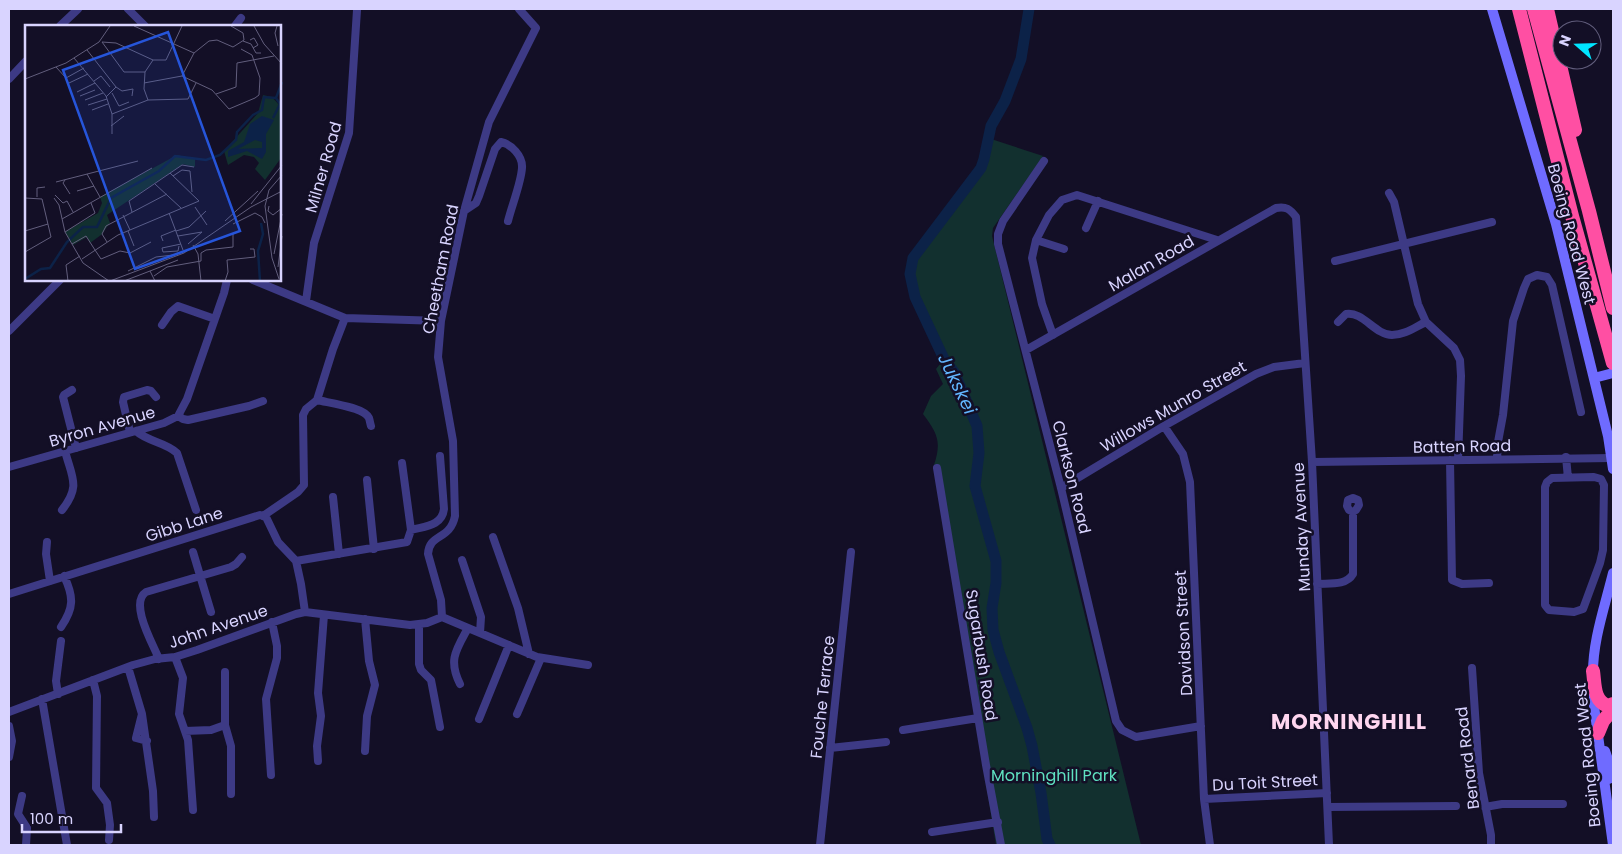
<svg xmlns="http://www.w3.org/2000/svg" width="1622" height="854" viewBox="0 0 1622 854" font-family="Poppins,sans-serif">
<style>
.green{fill:#12302f}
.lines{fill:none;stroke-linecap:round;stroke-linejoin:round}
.river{stroke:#0c2248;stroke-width:11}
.street{stroke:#3d3a85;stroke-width:8}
.secondary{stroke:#6f6bff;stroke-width:10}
.highway{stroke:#ff4fa3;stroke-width:14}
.labels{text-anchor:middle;stroke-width:5;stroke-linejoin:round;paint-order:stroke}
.street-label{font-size:16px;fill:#d9d4ff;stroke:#130f26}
.park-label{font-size:16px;fill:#5fe0c0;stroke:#130f26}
.water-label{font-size:18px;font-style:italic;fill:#62b6ff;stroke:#130f26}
.district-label{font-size:21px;font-weight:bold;letter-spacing:1px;fill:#ffd6f0;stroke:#130f26}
.inset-river{fill:none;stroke:#0c2248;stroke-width:2.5}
.inset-road{fill:none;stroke:#625e7d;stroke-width:1}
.view{fill:#2655da;fill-opacity:0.15;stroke:#2655da;stroke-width:2.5}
.inset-edge{fill:none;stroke:#d9d4ff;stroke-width:2.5}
</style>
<rect width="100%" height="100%" fill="#130f26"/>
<!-- green -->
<path class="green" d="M988 138 1043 156 993 228 992 236 1141 845H996L934 465C942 441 937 433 923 414L931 396 943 384 936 369 944 359 915 297 910 274 913 258 981 168 984 159Z"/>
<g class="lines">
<!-- river -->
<path class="river" d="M1029 9 1021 59 1005 101 991 126 984 159 981 168 913 258 910 274 915 297 944 359 954 372 977 426 979 453 975 486 996 561V583L992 608 993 630 999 652 1027 728 1032 746 1041 793 1047 839 1050 845"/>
<!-- street -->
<path class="street" d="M128 9 145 26
M60 26 78 9
M235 26 241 18
M9 79 26 61
M1044 161 1003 221 998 234V244L1061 488 1116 721 1122 730 1136 737 1201 726
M1389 193 1394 202 1418 304 1426 322 1454 348 1460 360 1461 376 1458 460
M464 211 476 203 479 196 495 149 501 142C511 144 523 156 522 168 521 183 512 205 508 221
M1086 228 1098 201
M1036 240 1064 249
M1335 261 1492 222
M253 280 345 318 441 321
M306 301 314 243 349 133 357 10
M1338 322 1346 314C1363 311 1375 335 1392 335 1405 335 1415 327 1426 322
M162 325 171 312 178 306 215 319
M9 331 60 280
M1053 335 1042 304 1032 258 1036 240 1049 215 1062 200 1077 195 1217 240
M1026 350 1276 208C1286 206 1290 209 1296 217L1312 462 1329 845
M72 390 64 395 63 397 76 448
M317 400 333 349 345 318
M178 416 183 419 188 420 249 406 263 401
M1164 426 1183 454 1190 482 1204 799 1210 845
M136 431C148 442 166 442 177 453L196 510
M130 432 123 402 124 397 147 390 151 391 156 397
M1566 457 1568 478
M1497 459 1498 442 1503 415 1513 321 1524 288 1528 279 1537 275 1547 277 1552 285 1581 412
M1450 460 1452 580 1462 584 1489 583
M1312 462 1612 458
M9 467 164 423 178 416 187 399 224 293 227 280
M937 468 986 765 1001 845
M1594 477 1601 479 1604 485 1603 550 1600 563 1583 609 1574 612 1549 610 1545 605V487L1547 482 1552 478Z
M367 480 374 549
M1061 488 1164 426 1256 374 1274 367 1305 363
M333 497 339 554
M62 510C81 486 72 478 65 451
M263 516 298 492 304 485 303 415 306 409 317 400C329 403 364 407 369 418 370 421 370 423 371 426
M411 530C425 526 442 526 444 509L440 456
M493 537 518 608 529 654
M47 542 46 554 50 581
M193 552 211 612
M462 560 481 617 480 633
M296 561 407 542 411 530 402 463
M1317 584C1329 583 1346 586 1353 574V512L1356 510 1359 505 1358 500 1353 498 1348 500 1347 506 1349 510 1353 512
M9 594 260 515 266 517 278 542 296 561 301 584 305 612
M442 617 441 600 428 554C429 533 450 541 455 516L453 441 438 357 441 321 464 211 489 122 536 28 519 9
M442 617 537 657 588 665
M419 625V664L421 670 431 680 440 727
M61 627C74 608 74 597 64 576
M175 657 183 678 179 714 188 740 193 810
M159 659C153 644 129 603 146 592L231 567 236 564 242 557
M128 667 142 714 136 738 147 741
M1472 668 1479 773 1491 835V845
M225 672V725L231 746V794
M93 680 97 696 96 788 107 803 110 825 109 840
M460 684C448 660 456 650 468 628
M58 694 56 681 61 641
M42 699 67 845
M9 712 133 665 155 659 175 657 197 650 296 614 305 612 410 625 427 623 442 617
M142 714 153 791 154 817
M517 714 541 658
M479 719 509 645
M9 726 12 741 9 757
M903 730 978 718
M185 731 211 730 225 725
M830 748 886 742
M365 751 367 716 375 685 369 661 365 619
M318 761 317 746 321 716 318 693 324 615
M271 775 266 699 277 658V646L272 622
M22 796 18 814 27 828 26 845
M1204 799 1327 793
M1328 807 1456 806
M1485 807 1502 804H1563
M932 832 998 822
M820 845 851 552"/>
<!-- secondary -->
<path class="secondary" d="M1492 9 1556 224 1608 436 1613 469
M1594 378 1613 373
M1593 677C1592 642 1605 606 1613 573
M1594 691V706L1613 845
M1604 781 1611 778 1613 774 1605 751"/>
<!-- highway -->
<path class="highway" d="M1519 9 1572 216 1613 363
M1534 9 1589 211 1613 308
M1547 9 1575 130
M1593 671C1595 684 1593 701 1608 706L1613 704
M1598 733 1603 721 1613 709"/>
</g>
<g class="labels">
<!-- street labels -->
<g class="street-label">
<text transform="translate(323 167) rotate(-74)" y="6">Milner Road</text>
<text transform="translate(1572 234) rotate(75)" y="6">Boeing Road West</text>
<text transform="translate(1151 263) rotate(-30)" y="6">Malan Road</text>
<text transform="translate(440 269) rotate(-79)" y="6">Cheetham Road</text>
<text transform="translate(1173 406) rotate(-30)" y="6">Willows Munro Street</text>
<text transform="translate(102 426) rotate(-16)" y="6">Byron Avenue</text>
<text transform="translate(1462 446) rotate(-1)" y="6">Batten Road</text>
<text transform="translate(1072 477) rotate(76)" y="6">Clarkson Road</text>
<text transform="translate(184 524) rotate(-18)" y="6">Gibb Lane</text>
<text transform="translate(1301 527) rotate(-93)" y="6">Munday Avenue</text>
<text transform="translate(218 626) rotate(-19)" y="6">John Avenue</text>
<text transform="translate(1183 633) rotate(-93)" y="6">Davidson Street</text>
<text transform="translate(982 655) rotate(81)" y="6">Sugarbush Road</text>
<text transform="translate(822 697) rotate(-84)" y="6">Fouche Terrace</text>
<text transform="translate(1587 755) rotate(-96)" y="6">Boeing Road West</text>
<text transform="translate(1467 758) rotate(-97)" y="6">Benard Road</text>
<text transform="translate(1265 782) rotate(-3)" y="6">Du Toit Street</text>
</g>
<!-- park labels -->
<g class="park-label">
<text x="1054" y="781">Morninghill Park</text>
</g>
<!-- water labels -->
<g class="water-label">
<text transform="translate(957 384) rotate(64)" y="6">Jukskei</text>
</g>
<!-- district labels -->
<g class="district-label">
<text x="1349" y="729">MORNINGHILL</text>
</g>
</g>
<!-- overview -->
<g transform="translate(25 25)">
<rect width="256" height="256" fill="#130f26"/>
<path d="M238 70 247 72 256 82V133L240 155 230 144 234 138 229 132 219 130 203 140 199 126 233 88ZM152 130 170 134V142L158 139 82 190 85 198 76 210 65 218 62 212 48 220 40 207 73 188 77 178 75 172Z" fill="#12302f"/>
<path d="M237 91 249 95 241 109V127L237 134 222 126 203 132V126L219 117 225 99ZM230 115 237 117V123L213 124Z" fill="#0c2248" fill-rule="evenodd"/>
<path class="inset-river" d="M251 73 257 57M248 93 255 79 251 73M0 254 16 244 25 243 42 217 58 202H72L86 173 134 146 150 131 181 135 195 130 211 115 212 107 228 90 237 85 239 72 251 73M235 256 233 226 238 209 236 198"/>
<path class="inset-road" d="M109 1 169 28M229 1 239 19 257 39M252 1 250 8 253 21M225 15 229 13 233 20 228 23M218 16 226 19 231 28H236M77 17 91 18 128 35H141L157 1M77 17 99 47H120M62 25 91 62 81 72M49 33 81 71 87 89V109M31 42 41 53 59 43M157 51 187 65 204 84 230 73 234 70 235 53 227 30 216 24M157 51 169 28 184 16 192 15 208 22 219 15 218 8 206 1M0 54 41 38 74 17 85 1M69 56 76 51 85 62M44 58 63 49M119 58 157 51M91 62 97 66 108 64 107 71M52 67 70 58M87 68 94 81 104 77M191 69 211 62 212 38 249 31M55 71 70 65M60 75 78 68M123 75 119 64 120 47 128 35M63 80 82 74M67 85 83 79M87 89 123 75 163 74 171 58M86 101 99 91M62 149 75 172M148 151 157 145 165 146 167 167M40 155 38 158 45 169M31 157 113 136M130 159 156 183M52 166 69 161M30 170 38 178 42 176 48 187M12 172V163L20 162M0 173 17 174 26 212 0 227M29 173 34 180 40 207 58 238 84 256M226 179 257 140M244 181 243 186 248 190 257 183M170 182 182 200M107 187 104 176 157 140 169 142M144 188 158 225M98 190 105 205M37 194 127 143M200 196 233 166M208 199 230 188 237 192 240 198M0 206 23 199M103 206 109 221M151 206 164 202 181 186M40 207 70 188 66 178M153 211 177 207 163 219M138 216 136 211 151 205M82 217 77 209 81 201 142 169M47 219 61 211 70 225M168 220 173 229 176 256M154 221 153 226 138 227 137 223 156 219M70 225 76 234 95 226 105 228 126 217M249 229 257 189M57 234 93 210 174 176 145 148M253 242 257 211M103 246 131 232 148 230M125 246 153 235M129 251 142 242 176 236V228L181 225 208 222V208M254 254 247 233 240 181 244 165 257 150M43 256 41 240 55 231M85 256 159 228 226 182 257 166M99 256 125 246 130 256M200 256 203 247 202 235 230 232 229 224H225"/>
<path class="view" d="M143 7 215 206 110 244 38 45Z"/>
<rect width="256" height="256" class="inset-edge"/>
</g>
<!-- border -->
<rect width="1622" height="854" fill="none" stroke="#d9d4ff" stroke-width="20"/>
<!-- north arrow -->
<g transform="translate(1577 45) rotate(290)"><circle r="24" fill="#130f26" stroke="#625e7d"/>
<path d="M0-4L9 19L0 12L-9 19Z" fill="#00e5ff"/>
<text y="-8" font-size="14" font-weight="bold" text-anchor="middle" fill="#d9d4ff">N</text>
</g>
<!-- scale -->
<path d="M22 824v8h99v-8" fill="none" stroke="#d9d4ff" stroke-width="2.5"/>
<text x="30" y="824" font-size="15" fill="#d9d4ff" stroke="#130f26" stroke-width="4" paint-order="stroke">100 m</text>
</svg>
